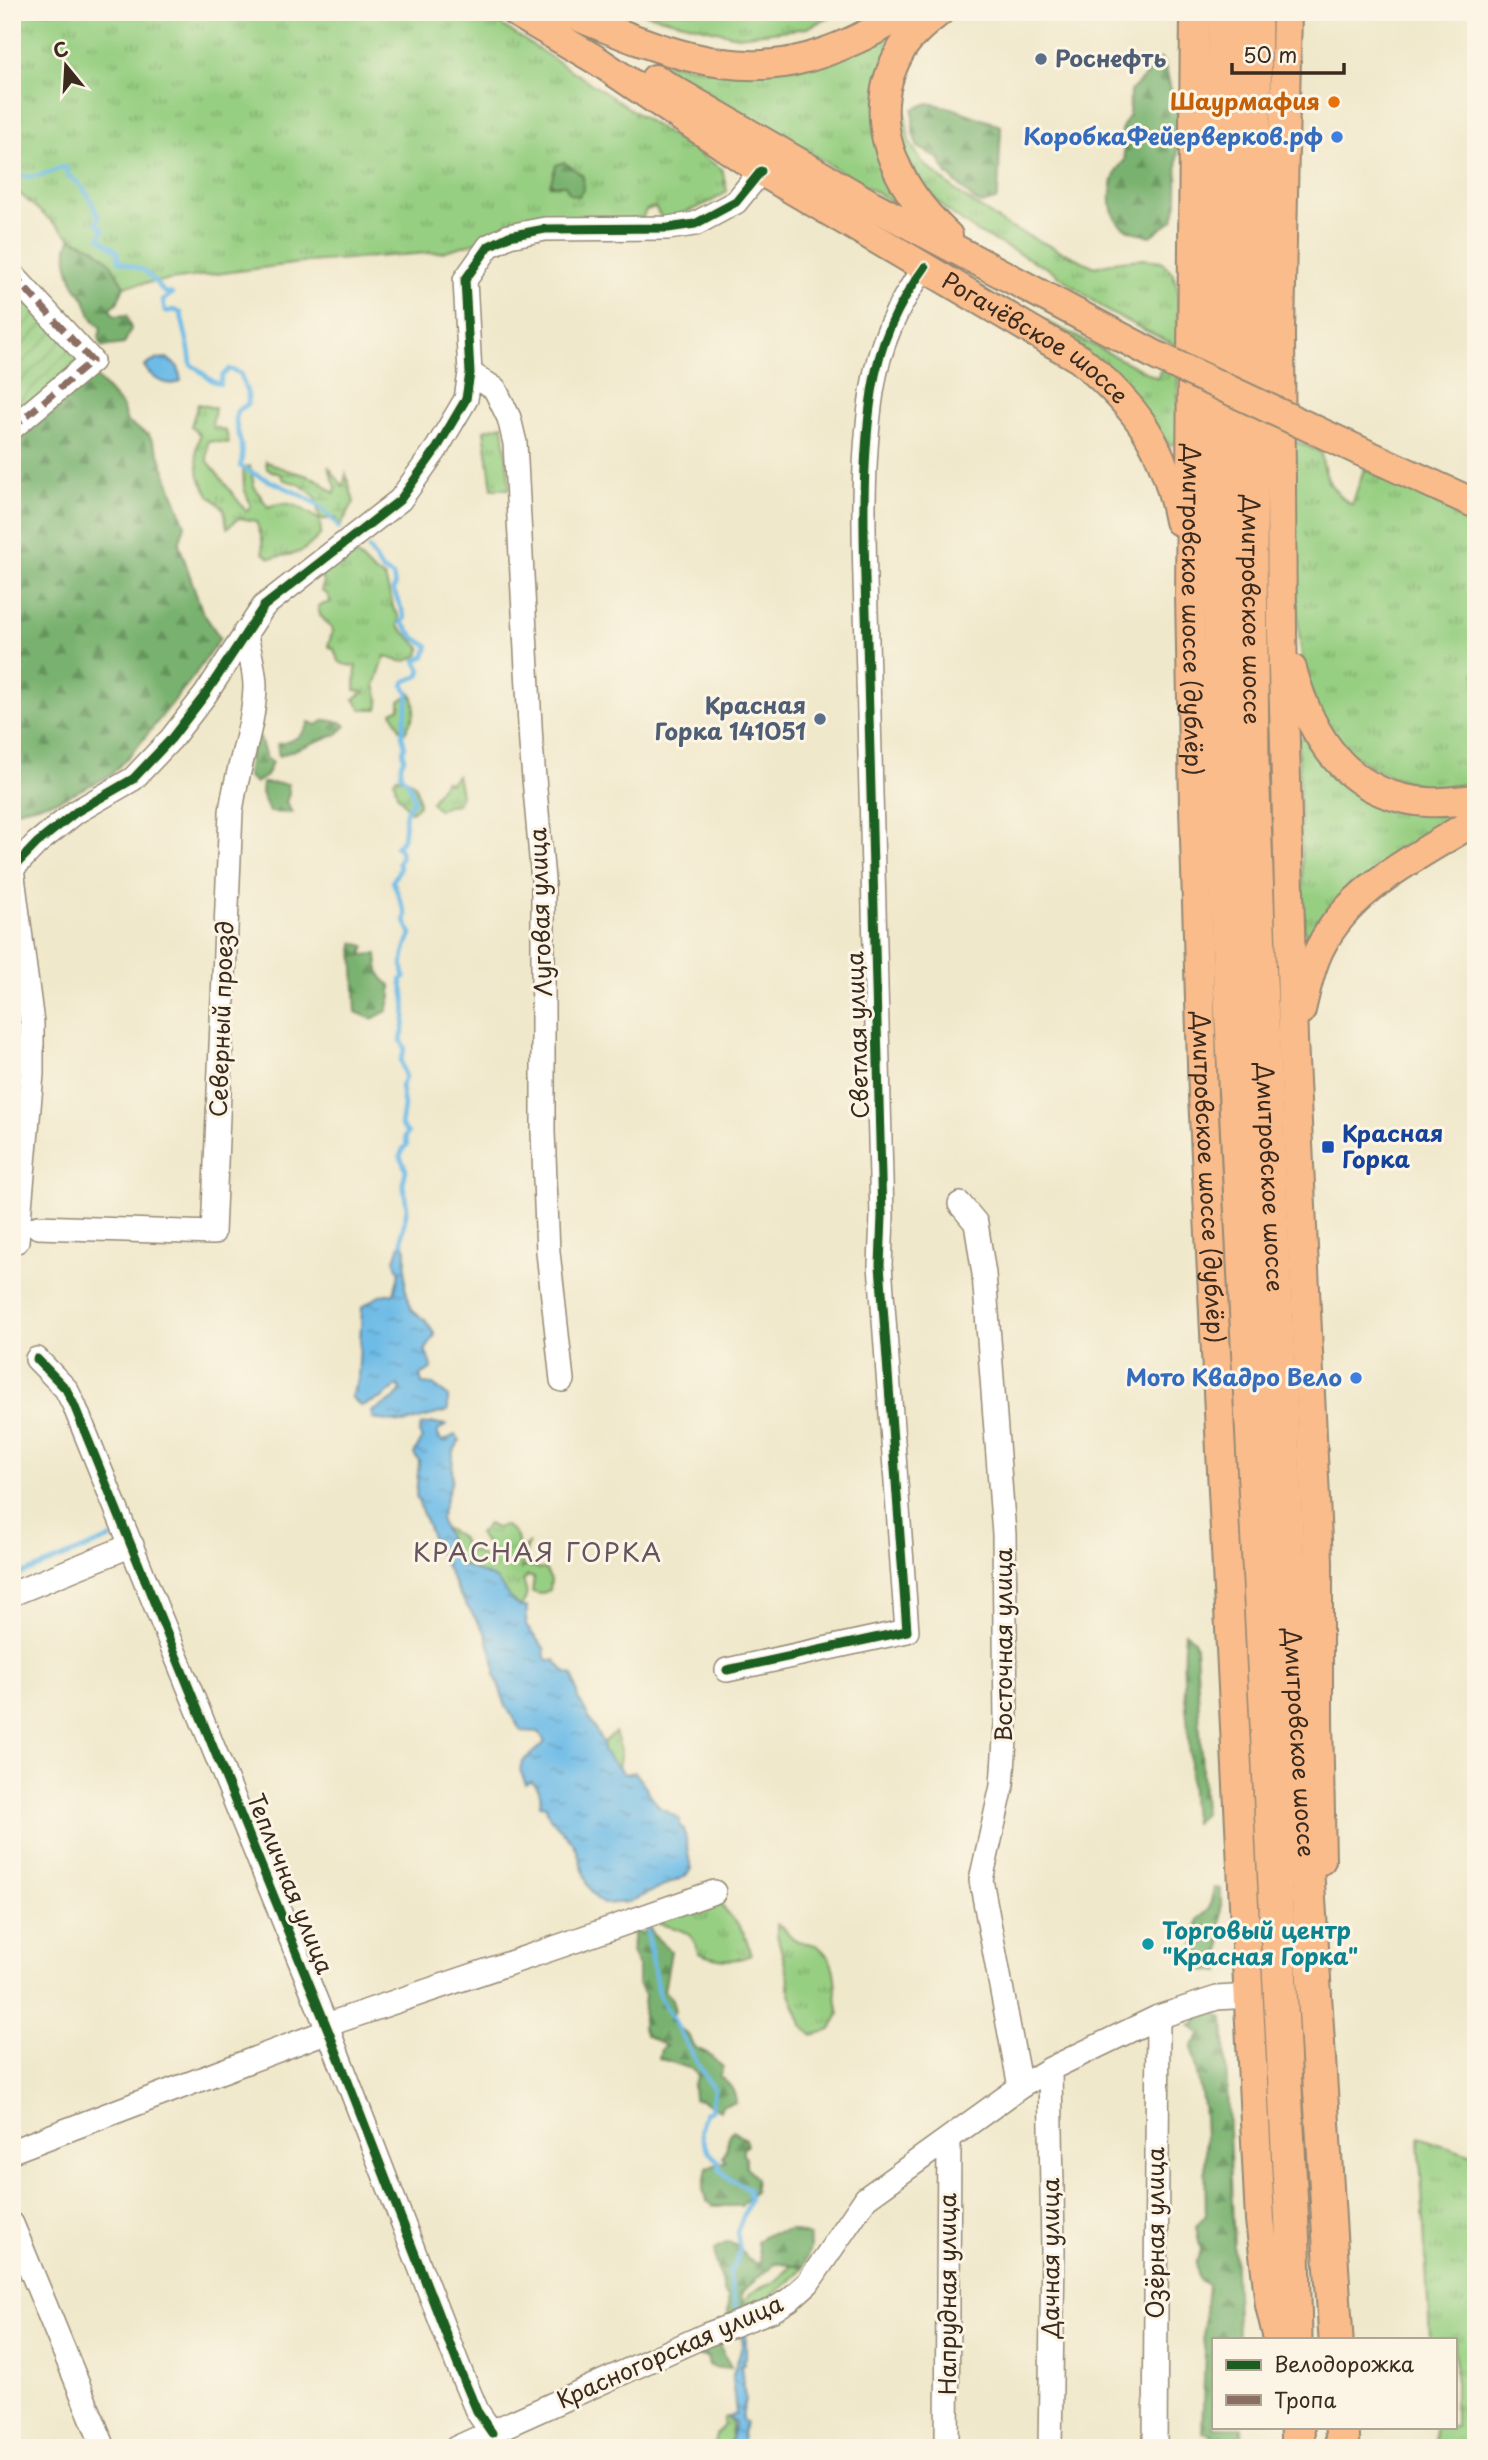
<svg xmlns="http://www.w3.org/2000/svg" width="1488" height="2460" viewBox="0 0 1488 2460" font-family="'Playpen Sans',sans-serif">
<style>
.grass{fill:url(#grass-tufts);stroke:#697c50;stroke-width:2}
.forest{fill:url(#forest-firs);stroke:#5a6e47;stroke-width:2}
.wetland{fill:url(#wetland-marsh);stroke:#697c50;stroke-width:2}
.garden{fill:url(#garden-furrows);stroke:#697c50;stroke-width:2}
.water{fill:url(#water-ripples);stroke:#547282;stroke-width:2}
.lines{fill:none;stroke-linecap:round;stroke-linejoin:round}
.stream{stroke:#6dbbe7;stroke-width:4.5}
.minor-casing{stroke:#968974;stroke-width:26}
.major-casing{stroke:#968974;stroke-width:32}
.highway-casing{stroke:#968974;stroke-width:37}
.minor{stroke:#fff;stroke-width:23}
.major{stroke:#fabc8b;stroke-width:28}
.highway{stroke:#fabc8b;stroke-width:33}
.major-bridge-casing{stroke:#968974;stroke-width:32;stroke-linecap:butt}
.major-bridge{stroke:#fabc8b;stroke-width:28}
.quiet{stroke:#8d6e63;stroke-width:7;stroke-dasharray:14 7;stroke-linecap:butt}
.cycleway-casing{stroke:#fcf5e5;stroke-width:13}
.cycleway{stroke:#1b5e20;stroke-width:9}
.service-dot{fill:#5c6f8a;stroke:#fcf5e5;stroke-width:2.5}
.food-dot{fill:#e8710a;stroke:#fcf5e5;stroke-width:2.5}
.shop-dot{fill:#3f7fe0;stroke:#fcf5e5;stroke-width:2.5}
.transit-dot{fill:#1a4fb4;stroke:#fcf5e5;stroke-width:2.5}
.culture-dot{fill:#0f9aa8;stroke:#fcf5e5;stroke-width:2.5}
.labels{text-anchor:middle;stroke-width:6;stroke-linejoin:round;paint-order:stroke}
.service-label{font-size:23px;font-weight:bold;fill:#4e5e75;stroke:#fcf5e5;text-anchor:start}
.food-label{font-size:23px;font-weight:bold;fill:#c56008;stroke:#fcf5e5;text-anchor:end}
.shop-label{font-size:23px;font-weight:bold;fill:#366cbe;stroke:#fcf5e5;text-anchor:end}
.street-label{font-size:23px;fill:#3b2a1e;stroke:#fcf5e5}
.transit-label{font-size:23px;font-weight:bold;fill:#164399;stroke:#fcf5e5;text-anchor:start}
.culture-label{font-size:23px;font-weight:bold;fill:#0d838f;stroke:#fcf5e5;text-anchor:start}
.quarter-label{font-size:26px;letter-spacing:2px;fill:#67545f;stroke:#fcf5e5}
</style>
<defs>
<pattern id="grass-tufts" width="24" height="20" patternUnits="userSpaceOnUse" patternTransform="scale(1.75)"><rect width="24" height="20" fill="#97cf82"/><path d="M3 7l-1-3M5 7V3M7 7l1-3M15 17l-1-3M17 17v-4M19 17l1-3" fill="none" stroke="#7ca86a"/></pattern>
<pattern id="forest-firs" width="22" height="20" patternUnits="userSpaceOnUse" patternTransform="scale(1.75)"><rect width="22" height="20" fill="#79b270"/><path d="M5 1l3.5 6h-7zM16 11l3.5 6h-7z" fill="#64915b"/></pattern>
<pattern id="wetland-marsh" width="20" height="14" patternUnits="userSpaceOnUse" patternTransform="scale(1.75)"><rect width="20" height="14" fill="#97cf82"/><path d="M1 5h8M5 5V1M11 12h8M15 12V8" fill="none" stroke="#7ca86a"/></pattern>
<pattern id="garden-furrows" width="10" height="10" patternUnits="userSpaceOnUse" patternTransform="scale(1.75)"><rect width="10" height="10" fill="#97cf82"/><path d="M-1 1l2-2M0 10L10 0M9 11l2-2" fill="none" stroke="#7ca86a"/></pattern>
<pattern id="water-ripples" width="26" height="14" patternUnits="userSpaceOnUse" patternTransform="scale(1.75)"><rect width="26" height="14" fill="#6dbbe7"/><path d="M2 4q2-2 4 0t4 0M15 11q2-2 4 0t4 0" fill="none" stroke="#5b98bb"/></pattern>
</defs>
<rect width="100%" height="100%" fill="#fcf5e5"/>
<filter id="ink" filterUnits="userSpaceOnUse"><feTurbulence type="fractalNoise" baseFrequency=".0143" numOctaves="2"/><feDisplacementMap in="SourceGraphic" scale="14" xChannelSelector="R" yChannelSelector="G"/><feConvolveMatrix kernelMatrix="1 2 1 2 8 2 1 2 1" color-interpolation-filters="sRGB"/></filter>
<filter id="wash" filterUnits="userSpaceOnUse"><feTurbulence type="fractalNoise" baseFrequency=".00686" numOctaves="4" result="noise"/><feDisplacementMap in="SourceGraphic" scale="28" xChannelSelector="R" yChannelSelector="G"/><feGaussianBlur stdDeviation="1.57" result="paint"/><feColorMatrix in="noise" values="0 0 0 0 0 0 0 0 0 0 0 0 0 0 0 0 0 1.4 0 .05"/><feComposite in="paint" operator="in"/></filter>
<g filter="url(#wash)">
<rect width="100%" height="100%" fill="#f0e8cb"/>
<!-- grass -->
<path class="grass" d="M12 12H477L500 24 722 169 727 191C717 201 676 217 662 219L655 207 646 210 641 221H551L442 252 308 262 124 286 108 260 94 248 71 238 12 187Z
M638 12H839L807 28 737 36Z
M899 30 882 167 897 201 894 203 656 63V61L709 70Z
M896 110H905L909 141 922 162 961 195 1009 227 1095 267 1119 261 1143 259 1161 261 1172 272 1178 289V438L1174 444 1170 445 1035 320 1038 317 1157 378 1173 344 1110 313 1051 270 979 233 946 210 924 187 899 149Z
M198 404 215 408 212 426 226 431 229 443 208 441 207 460 246 511 251 506 244 488 243 467 250 466 254 486 268 507C291 498 300 508 320 520L321 534C300 556 299 553 270 558L263 553 262 539 256 521 239 518 227 528 224 509 209 495 199 477 196 449 200 435 191 426Z
M503 425 510 489H492L484 430Z
M1293 440 1321 452C1324 476 1330 491 1352 505L1364 469 1476 522V781C1448 791 1421 788 1393 777 1299 742 1297 647 1296 562 1295 521 1294 480 1293 440Z
M357 555 374 572 385 578 394 610 399 616 398 626 421 648 419 655C403 665 401 662 385 656L375 686 379 699 378 709H361L354 699 364 692 355 690 356 666C341 665 338 664 334 649L328 646 333 630 320 615 318 606 331 602 327 594 321 591 324 582 319 575 339 558Z
M411 693C418 708 414 718 405 732L400 729 392 712 400 708V701Z
M1305 735 1332 766 1453 810 1459 817 1313 933 1307 934 1304 931 1298 741Z
M457 775 461 795 457 804 447 805 438 810 431 802 445 780 449 783Z
M397 777C417 781 417 786 419 805L411 812 397 794 394 781Z
M488 1524 496 1528 505 1526C517 1533 520 1539 517 1552L528 1544 521 1569 534 1563 538 1569H545L551 1580 550 1590 540 1594 532 1592 534 1578 528 1576 523 1581C528 1592 528 1598 520 1607L506 1595 496 1579 470 1569 457 1559 443 1528C458 1534 464 1535 465 1551 478 1548 481 1558 491 1560L492 1553 479 1534Z
M615 1732 621 1750 618 1769 602 1752 603 1743Z
M714 1897C722 1903 723 1909 729 1915 742 1927 747 1938 751 1955 734 1963 715 1960 698 1953 693 1928 678 1930 657 1923Z
M777 1924C788 1929 786 1933 793 1938 801 1945 812 1941 819 1947 842 1966 832 1988 839 2014L831 2030 812 2035 803 2027 788 1988 789 1979 777 1935Z
M1419 2137 1476 2156V2448H1436L1435 2427H1455V2339H1430Z
M791 2265 803 2267C787 2285 769 2303 743 2305 748 2290 761 2289 774 2282 780 2279 786 2271 791 2265Z
M726 2417 732 2422 731 2438 727 2448H715L716 2435 723 2426 724 2418Z"/>
<!-- forest -->
<path class="forest" d="M1161 59C1171 74 1168 93 1178 109L1177 202 1173 220 1151 236C1140 233 1127 232 1119 223 1105 207 1110 173 1125 160L1121 130 1129 115 1130 92 1146 75 1154 61Z
M928 103 952 108 1001 126 998 194 996 200 982 204 975 201 947 174 939 159 918 147 913 134V109Z
M564 162 583 176 584 188 579 196 570 194 565 185H550L556 165Z
M71 238 94 248 108 260 124 286 117 303 109 309 115 316 127 315 131 329 124 344 102 347 99 338 101 328C87 313 92 316 85 300 83 295 78 291 75 286 69 273 62 251 71 238Z
M89 369 122 406 127 422 149 435 157 449 185 525 179 544 202 611 220 638 193 677 138 746 110 776 59 800 12 811V401Z
M325 720 341 722 346 726 337 734 279 756 277 744C291 742 304 737 309 722L317 725Z
M252 734 260 738 266 758 272 762 266 776 255 783 247 776Z
M262 783 288 784 289 794 286 802 292 813 269 812 261 793Z
M12 928 26 1028 12 1170Z
M353 943 365 946 362 955 377 954C378 967 378 978 391 985V997L387 1011 372 1019 356 1012Z
M1185 1632 1194 1640 1196 1647 1204 1814 1194 1823C1189 1796 1191 1769 1189 1741 1186 1702 1181 1671 1185 1632Z
M1214 1888 1221 1889V1972L1198 1969 1194 1937 1198 1919 1209 1910Z
M634 1925 640 1934 650 1928 652 1934 671 1951 664 1991 672 1999 675 2011 669 2020 688 2035 694 2047 707 2053 723 2067 719 2076C729 2083 735 2090 736 2102L722 2105 720 2111 701 2100 694 2099 693 2085 698 2076 692 2069 659 2058 661 2049 666 2046 646 2035 642 2027 645 1995 638 1984V1964L632 1952Z
M1204 2006 1224 2018 1238 2339H1213V2427H1242L1243 2448H1212V2434L1202 2432 1205 2351C1200 2333 1207 2304 1208 2285L1199 2280 1196 2262 1201 2251 1196 2227 1206 2215C1205 2182 1206 2149 1204 2116 1203 2092 1194 2070 1192 2046L1201 2035 1190 2025 1196 2024 1197 2014Z
M733 2130 745 2139 747 2145 743 2149V2155L746 2157V2166L756 2179 754 2192 741 2206H713L706 2201 703 2189 707 2168 726 2161 723 2157C729 2149 726 2136 733 2130Z
M791 2230 809 2236 810 2248 803 2267 775 2263 741 2293 743 2305 728 2319V2297C721 2291 724 2288 722 2280 717 2265 714 2268 715 2249L728 2242C738 2246 744 2250 748 2260L757 2264 760 2262 757 2242 765 2235Z
M716 2339 731 2367 715 2368 709 2365 707 2357 698 2356 696 2350Z"/>
<!-- wetland -->
<path class="wetland" d="M266 461C282 471 300 472 316 479 323 482 327 489 335 493L336 487 328 466 343 486 346 474 354 502 339 528 336 518 320 520 315 496 299 484 284 480 280 474 267 469Z"/>
<!-- garden -->
<path class="garden" d="M12 262 101 360 12 433Z"/>
<!-- water -->
<path class="water" d="M167 358 178 367 181 381C168 389 151 378 144 366L158 359Z
M402 1239 406 1250 405 1287 412 1311 425 1320 435 1335 425 1351 432 1366 430 1370 420 1376 422 1384 433 1385 448 1396V1411L404 1423 373 1419 371 1412 393 1400 401 1391 398 1385 382 1398 361 1406 351 1397 358 1379 362 1307 381 1295 394 1293 400 1271 397 1269 395 1260Z
M434 1423 446 1425 438 1431V1435L442 1442 455 1435 460 1440 453 1453 452 1480 440 1519 445 1531 457 1559 464 1566 496 1579 513 1602 520 1607H527L526 1626 544 1648 545 1658 551 1661 555 1660 566 1673 573 1675 578 1698 603 1743V1752L624 1774 635 1772 659 1807 680 1819V1827L684 1829 691 1870 684 1877 629 1902 603 1904C584 1892 584 1865 575 1846 567 1831 548 1824 546 1806L540 1805C542 1795 540 1788 532 1782L526 1784 520 1770 522 1762 545 1742 539 1732 521 1731 506 1706 495 1675V1665L486 1634 461 1597 434 1542 416 1496 419 1461 414 1454 422 1439 419 1433 421 1425Z
M739 2327 746 2334V2358L744 2359 745 2364 741 2366 745 2399 742 2420 746 2424 742 2432 744 2448H729L735 2422 728 2417 736 2414 732 2378 743 2343Z"/>
<g class="lines">
<!-- stream -->
<path class="stream" d="M12 173C26 180 48 175 61 167L68 169 67 175C85 186 91 199 99 218L96 222 104 230 99 237 117 251 119 261 145 271 164 292 172 294 163 300 165 312 174 310 181 313C184 332 190 346 191 365 203 370 208 382 220 384L222 376 229 369 240 373 248 395V404L237 411C232 430 248 447 240 466 273 487 317 492 339 528
M369 549 382 570 393 576 395 586 393 590C396 595 404 615 405 619L401 621 415 638 428 646 425 656 416 661 421 670 419 676 406 681 403 685 409 693 402 735 405 747 403 750 404 759 401 764V775L409 783 414 799 406 812 403 839 396 847 400 850 401 857 398 863 400 868 393 881 406 915 405 921 411 934C406 946 399 963 405 977L401 980C407 1003 407 1018 401 1040L405 1048 401 1060 405 1077 401 1086 404 1106 401 1126 408 1133 405 1136 407 1145 403 1149 400 1156 406 1170 403 1183 407 1208 402 1234V1244
M12 1578 111 1538
M647 1929 658 1993 707 2080 714 2089 711 2111 705 2113C697 2133 703 2150 720 2162L719 2169 731 2180 748 2188 750 2199 737 2232 740 2250 737 2261 728 2273 738 2317"/>
</g>
</g>
<g filter="url(#ink)">
<g class="lines">
<!-- minor casing -->
<g class="minor-casing">
<path id="minor" d="M12 274 92 361 12 428
M470 373 495 389 509 418 515 443 531 744 543 880V1132L548 1252 562 1380
M12 869 37 843 76 812 133 779 171 739 205 695 264 606 400 500 437 448 466 399 470 373 465 280 489 246 509 236 545 229 668 228 695 224 736 202 761 171
M12 869 32 1023V1074L17 1241
M960 1204 976 1223 984 1274 1004 1534 1006 1724 1002 1786 981 1880 1020 2087
M38 1227 213 1233 231 812C236 770 254 729 255 687 255 669 249 650 245 632
M37 1359 66 1389 74 1405 328 2030 461 2373 477 2411 492 2433
M12 1594 132 1545
M727 1670 907 1631 880 1265 882 1216C877 1036 871 856 868 677 866 583 858 485 872 392 879 344 897 305 925 267
M1050 2069 1053 2250 1050 2448
M12 2151 320 2034 338 2021 563 1945 714 1892
M12 2224 104 2448
M456 2448 706 2335 773 2310 789 2300 808 2283 866 2198 1020 2087 1050 2069 1158 2017 1217 1998 1249 1996
M947 2448 949 2139
M1155 2448 1158 2017"/>
</g>
<!-- major casing -->
<g class="major-casing">
<g id="major">
<path id="s1" d="M515 12 598 61 761 171 1080 359C1138 408 1164 444 1179 521"/>
<path d="M566 12C637 40 715 78 794 61 835 52 871 33 908 12"/>
<path d="M939 12C925 23 910 35 901 50 861 119 896 187 948 236"/>
<path id="s2" d="M1195 12 1190 595 1194 807 1203 1096 1260 2220 1270 2305 1278 2339"/>
<path d="M1287 12 1280 331 1282 633 1293 1039 1318 1561V1719L1321 1860"/>
<path d="M655 79 872 205 1159 357"/>
<path d="M1360 451 1476 504"/>
<path d="M1292 669C1311 739 1349 797 1427 802 1443 803 1460 801 1476 799"/>
<path d="M1301 1010C1306 990 1310 967 1320 948 1351 886 1420 856 1476 820"/>
</g>
</g>
<!-- highway casing -->
<g class="highway-casing">
<g id="highway">
<path d="M1225 12 1220 555 1222 765 1230 981 1293 2248 1295 2339"/>
<path id="s3" d="M1255 12 1250 555 1252 762 1260 981 1289 1587 1336 2339"/>
<path d="M1297 2427 1298 2448"/>
<path d="M1342 2427 1343 2448"/>
</g>
</g>
<!-- minor -->
<use href="#minor" class="minor"/>
<!-- major -->
<use href="#major" class="major"/>
<!-- highway -->
<use href="#highway" class="highway"/>
<!-- major-bridge casing -->
<g class="major-bridge-casing">
<path id="major-bridge" d="M1159 357 1360 451"/>
</g>
<!-- major-bridge -->
<use href="#major-bridge" class="major-bridge"/>
<!-- quiet -->
<path class="quiet" d="M12 274 92 361 12 428"/>
<!-- cycleway casing -->
<g class="cycleway-casing">
<path id="cycleway" d="M12 869 37 843 76 812 133 779 171 739 205 695 264 606 400 500 437 448 466 399 470 373 465 280 489 246 509 236 545 229 668 228 695 224 736 202 761 171
M37 1359 66 1389 74 1405 328 2030 461 2373 477 2411 492 2433
M727 1670 907 1631 880 1265 882 1216C877 1036 871 856 868 677 866 583 858 485 872 392 879 344 897 305 925 267"/>
</g>
<!-- cycleway -->
<use href="#cycleway" class="cycleway"/>
</g>
</g>
<!-- markers -->
<g class="service-dot">
<circle cx="1041" cy="59" r="7"/>
<circle cx="820" cy="719" r="7"/>
</g>
<circle class="food-dot" cx="1334" cy="102" r="7"/>
<g class="shop-dot">
<circle cx="1337" cy="137" r="7"/>
<circle cx="1356" cy="1378" r="7"/>
</g>
<rect class="transit-dot" x="1321" y="1140" width="14" height="14" rx="3.5"/>
<circle class="culture-dot" cx="1148" cy="1944" r="7"/>
<g class="labels">
<!-- service labels -->
<g class="service-label">
<text x="1055" y="67">Роснефть</text>
<text x="806" y="714" text-anchor="end">Красная<tspan x="806" dy="26">Горка 141051</tspan></text>
</g>
<!-- food labels -->
<g class="food-label">
<text x="1320" y="110">Шаурмафия</text>
</g>
<!-- shop labels -->
<g class="shop-label">
<text x="1323" y="145">КоробкаФейерверков.рф</text>
<text x="1342" y="1386">Мото Квадро Вело</text>
</g>
<!-- street labels -->
<g class="street-label">
<text dy="8" stroke="none"><textPath href="#s1" startOffset="614">Рогачёвское шоссе</textPath></text>
<text dy="8" stroke="none"><textPath href="#s2" startOffset="598">Дмитровское шоссе (дублёр)</textPath></text>
<text dy="8" stroke="none"><textPath href="#s3" startOffset="598">Дмитровское шоссе</textPath></text>
<text transform="translate(541 912) rotate(-92)" y="8">Луговая улица</text>
<text transform="translate(222 1019) rotate(-88)" y="8">Северный проезд</text>
<text transform="translate(858 1035) rotate(-92)" y="8">Светлая улица</text>
<text dy="8" stroke="none"><textPath href="#s2" startOffset="1166">Дмитровское шоссе (дублёр)</textPath></text>
<text dy="8" stroke="none"><textPath href="#s3" startOffset="1166">Дмитровское шоссе</textPath></text>
<text transform="translate(1004 1645) rotate(-90)" y="8">Восточная улица</text>
<text dy="8" stroke="none"><textPath href="#s3" startOffset="1732">Дмитровское шоссе</textPath></text>
<text transform="translate(290 1884) rotate(68)" y="8">Тепличная улица</text>
<text transform="translate(1156 2233) rotate(-90)" y="8">Озёрная улица</text>
<text transform="translate(1051 2258) rotate(-90)" y="8">Дачная улица</text>
<text transform="translate(948 2294) rotate(-90)" y="8">Напрудная улица</text>
<text transform="translate(670 2352) rotate(-24)" y="8">Красногорская улица</text>
</g>
<!-- transit labels -->
<g class="transit-label">
<text x="1342" y="1142">Красная<tspan x="1342" dy="26">Горка</tspan></text>
</g>
<!-- culture labels -->
<g class="culture-label">
<text x="1162" y="1939">Торговый центр<tspan x="1162" dy="26">"Красная Горка"</tspan></text>
</g>
<!-- quarter labels -->
<g class="quarter-label">
<text x="538" y="1562">КРАСНАЯ ГОРКА</text>
</g>
</g>
<!-- margin -->
<rect width="1488" height="2460" fill="none" stroke="#fcf5e5" stroke-width="42"/>
<!-- legend -->
<rect x="1212" y="2338" width="245" height="91" fill="#fcf5e5" stroke="#afa495" stroke-width="2"/>
<rect x="1226" y="2360" width="35" height="10" fill="#1b5e20" stroke="#afa495" stroke-width="2"/>
<text x="1274" y="2372" font-size="21" fill="#3b2a1e">Велодорожка</text>
<rect x="1226" y="2395" width="35" height="10" fill="#8d6e63" stroke="#afa495" stroke-width="2"/>
<text x="1274" y="2408" font-size="21" fill="#3b2a1e">Тропа</text>
<!-- north arrow -->
<g transform="translate(66 66) rotate(342)" stroke="#fcf5e5" stroke-width="5" paint-order="stroke">
<path d="M0-5L12 26L0 18L-12 26Z" fill="#3b2a1e"/>
<text y="-10" font-size="19" font-weight="bold" text-anchor="middle" fill="#3b2a1e">С</text>
</g>
<!-- scale -->
<path d="M1232 63v10h112v-10" fill="none" stroke="#3b2a1e" stroke-width="3.5"/>
<text x="1243" y="63" font-size="21" fill="#3b2a1e" stroke="#fcf5e5" stroke-width="5" paint-order="stroke">50 m</text>
</svg>
